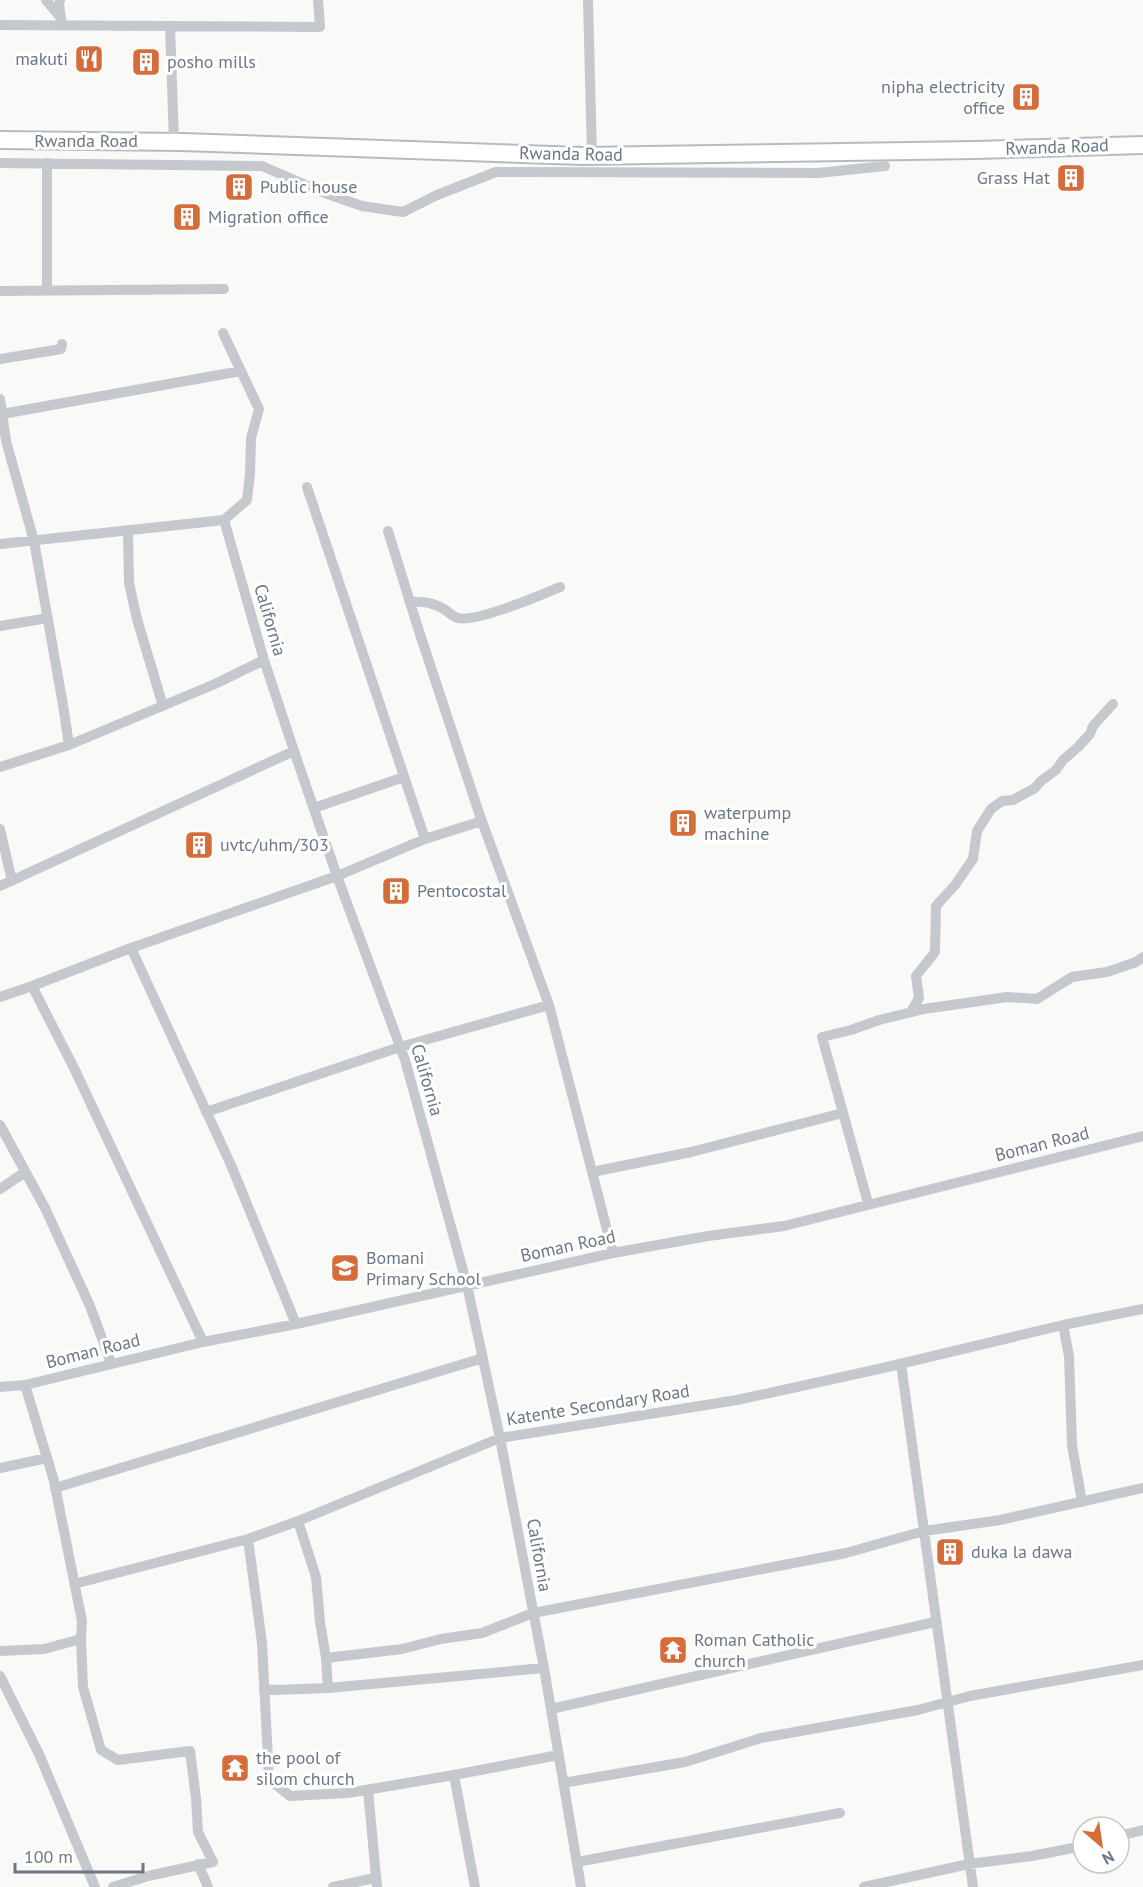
<svg xmlns="http://www.w3.org/2000/svg" width="1143" height="1887" viewBox="0 0 1143 1887" font-family="'PT Sans',sans-serif">
<style>
.lines{fill:none;stroke-linecap:round;stroke-linejoin:round}
.trunk-casing{stroke:#b8bbbe;stroke-width:20}
.minor{stroke:#c5c8cc;stroke-width:10}
.trunk{stroke:#fff;stroke-width:16}
.labels{text-anchor:middle;stroke-width:6;stroke-linejoin:round;paint-order:stroke}
.poi-label{font-size:18px;fill:#6b7785;stroke:#fff;text-anchor:start}
.street-label{font-size:18px;fill:#6b7785;stroke:#fff}
</style>
<rect width="100%" height="100%" fill="#f9f9f7"/>
<g class="lines">
<!-- trunk casing -->
<g class="trunk-casing">
<path id="trunk" d="M0 140 182 142 583 156 976 150 1143 145"/>
</g>
<!-- minor -->
<path class="minor" d="M46 0 61 18
M60 0 59 4 62 26
M588 0 592 156
M0 25 320 27 318 0
M170 26 174 142
M0 163 262 166 322 192 362 206 403 212 437 195 496 172 818 173 885 166
M47 163V291
M0 291 224 289
M223 333 259 409 251 438 250 473 247 500 224 520
M0 359 61 349 62 344
M0 399 6 441 34 541 63 705 69 745
M2 414 241 371
M307 487 425 839
M128 531 129 583 137 619 163 706
M388 531 417 625 480 816 549 1005 613 1253
M0 544 224 520 264 660 294 751 337 876 405 1060 467 1285 500 1438 544 1668 581 1887
M410 602C421 601 432 602 442 608 447 610 452 617 458 618 476 623 541 595 560 587
M0 626 48 618
M0 767 69 745 215 684 264 660
M314 808 404 777
M0 829 12 881
M0 886 294 751
M131 948 231 1165 296 1324
M32 986 74 1068 203 1342
M0 997 32 986 131 948 337 876 425 839 482 821
M911 1012 919 998 916 976 935 952 936 906 955 885 973 859 977 831 991 809 1002 801 1013 800 1035 788 1041 781 1056 770 1063 760 1078 747 1090 734 1093 726 1113 704
M206 1112 400 1047 549 1005
M0 1125 45 1208 90 1306 111 1363
M592 1172 691 1152 843 1113
M0 1189 25 1172
M868 1203 822 1037 851 1030 879 1020 924 1009 1007 997 1037 999 1072 977 1107 972 1136 962 1143 957
M1063 1325 1069 1356 1072 1445 1082 1502
M901 1364 973 1887
M0 1387 25 1385 203 1342 296 1324 613 1253 708 1236 784 1226 1143 1136
M0 1468 47 1458
M55 1488 483 1358
M298 1521 316 1577 320 1622 326 1658 328 1688
M248 1539 262 1643 269 1779 290 1796 348 1793 454 1775 559 1755
M74 1584 248 1539 298 1521 500 1438 737 1400 883 1368 1063 1325 1143 1309
M81 1639 83 1687 101 1750 118 1760 190 1751 196 1798 198 1832 213 1862 148 1876 113 1887
M0 1651 44 1649 81 1639 82 1621 54 1481 25 1385
M326 1658 402 1649 441 1639 482 1633 533 1613 846 1553 924 1531 1000 1520 1143 1488
M0 1676 39 1754 95 1887
M264 1689 274 1690 328 1688 544 1668
M551 1709 935 1622
M454 1775 475 1887
M563 1783 685 1762 761 1738 918 1710 970 1696 1143 1665
M368 1790 377 1887
M1119 1836 1143 1830
M577 1862 840 1813
M198 1864 208 1887
M333 1887 375 1878
M864 1887 969 1864 1032 1856 1083 1846"/>
<!-- trunk -->
<use href="#trunk" class="trunk"/>
</g>
<!-- icons -->
<defs>
<g id="restaurant-square" transform="scale(1.5)"><rect x="-9" y="-9" width="18" height="18" rx="4" fill="#d66c3a" stroke="#fff"/><path d="M-5-6h1v4h1v-4h1v4h1v-4h1v5L-1.5 .5V6h-2V.5L-5-1ZM5-6V6H3V1.5H1.5Q1.5-4 5-6Z" fill="#fff"/></g>
<g id="building-square" transform="scale(1.5)"><rect x="-9" y="-9" width="18" height="18" rx="4" fill="#d66c3a" stroke="#fff"/><path d="M-4-6H4V6H1V3H-1V6H-4ZM-2.5-4.3h1.7v1.8h-1.7ZM.8-4.3h1.7v1.8H.8ZM-2.5-1h1.7V.8h-1.7ZM.8-1h1.7V.8H.8Z" fill="#fff"/></g>
<g id="school-square" transform="scale(1.5)"><rect x="-9" y="-9" width="18" height="18" rx="4" fill="#d66c3a" stroke="#fff"/><path d="M0-5L7-2L0 1L-7-2ZM-4 1L0 2.5L4 1V4Q0 6-4 4Z" fill="#fff"/></g>
<g id="temple-square" transform="scale(1.5)"><rect x="-9" y="-9" width="18" height="18" rx="4" fill="#d66c3a" stroke="#fff"/><path d="M0-6L5-2H3V0L6.5 2.5H4V6H1.5V3h-3V6H-4V2.5H-6.5L-3 0V-2H-5Z" fill="#fff"/></g>
</defs>
<g fill-rule="evenodd">
<use href="#restaurant-square" x="89" y="59"/>
<use href="#building-square" x="146" y="62"/>
<use href="#building-square" x="1026" y="97"/>
<use href="#building-square" x="1071" y="178"/>
<use href="#building-square" x="239" y="187"/>
<use href="#building-square" x="187" y="217"/>
<use href="#building-square" x="683" y="823"/>
<use href="#building-square" x="199" y="845"/>
<use href="#building-square" x="396" y="891"/>
<use href="#school-square" x="345" y="1268"/>
<use href="#building-square" x="950" y="1552"/>
<use href="#temple-square" x="673" y="1650"/>
<use href="#temple-square" x="235" y="1768"/>
</g>
<g class="labels">
<!-- poi labels -->
<g class="poi-label">
<text x="68" y="65" text-anchor="end">makuti</text>
<text x="167" y="68">posho mills</text>
<text x="1005" y="93" text-anchor="end">nipha electricity<tspan x="1005" dy="21">office</tspan></text>
<text x="1050" y="184" text-anchor="end">Grass Hat</text>
<text x="260" y="193">Public house</text>
<text x="208" y="223">Migration office</text>
<text x="704" y="819">waterpump<tspan x="704" dy="21">machine</tspan></text>
<text x="220" y="851">uvtc/uhm/303</text>
<text x="417" y="897">Pentocostal</text>
<text x="366" y="1264">Bomani<tspan x="366" dy="21">Primary School</tspan></text>
<text x="971" y="1558">duka la dawa</text>
<text x="694" y="1646">Roman Catholic<tspan x="694" dy="21">church</tspan></text>
<text x="256" y="1764">the pool of<tspan x="256" dy="21">silom church</tspan></text>
</g>
<!-- street labels -->
<g class="street-label">
<text x="86" y="147">Rwanda Road</text>
<text transform="translate(1057 147) rotate(-2)" y="6">Rwanda Road</text>
<text transform="translate(571 154) rotate(1)" y="6">Rwanda Road</text>
<text transform="translate(270 620) rotate(74)" y="6">California</text>
<text transform="translate(427 1080) rotate(74)" y="6">California</text>
<text transform="translate(1042 1144) rotate(-14)" y="6">Boman Road</text>
<text transform="translate(568 1246) rotate(-12)" y="6">Boman Road</text>
<text transform="translate(93 1351) rotate(-14)" y="6">Boman Road</text>
<text transform="translate(598 1405) rotate(-9)" y="6">Katente Secondary Road</text>
<text transform="translate(539 1555) rotate(80)" y="6">California</text>
</g>
</g>
<!-- north arrow -->
<g transform="translate(1101 1845) rotate(151)"><circle r="28" fill="#ffffff" stroke="#c4c9ce" stroke-width="1.5"/>
<path d="M0-4.5L10 22L0 15L-10 22Z" fill="#d66c3a"/>
<text y="-9" font-size="16" font-weight="bold" text-anchor="middle" fill="#6b7785">N</text>
</g>
<!-- scale -->
<path d="M15 1863v9h128v-9" fill="none" stroke="#6b7785" stroke-width="3"/>
<text x="24" y="1863" font-size="18" fill="#6b7785" stroke="#ffffff" stroke-width="4.5" paint-order="stroke">100 m</text>
</svg>
